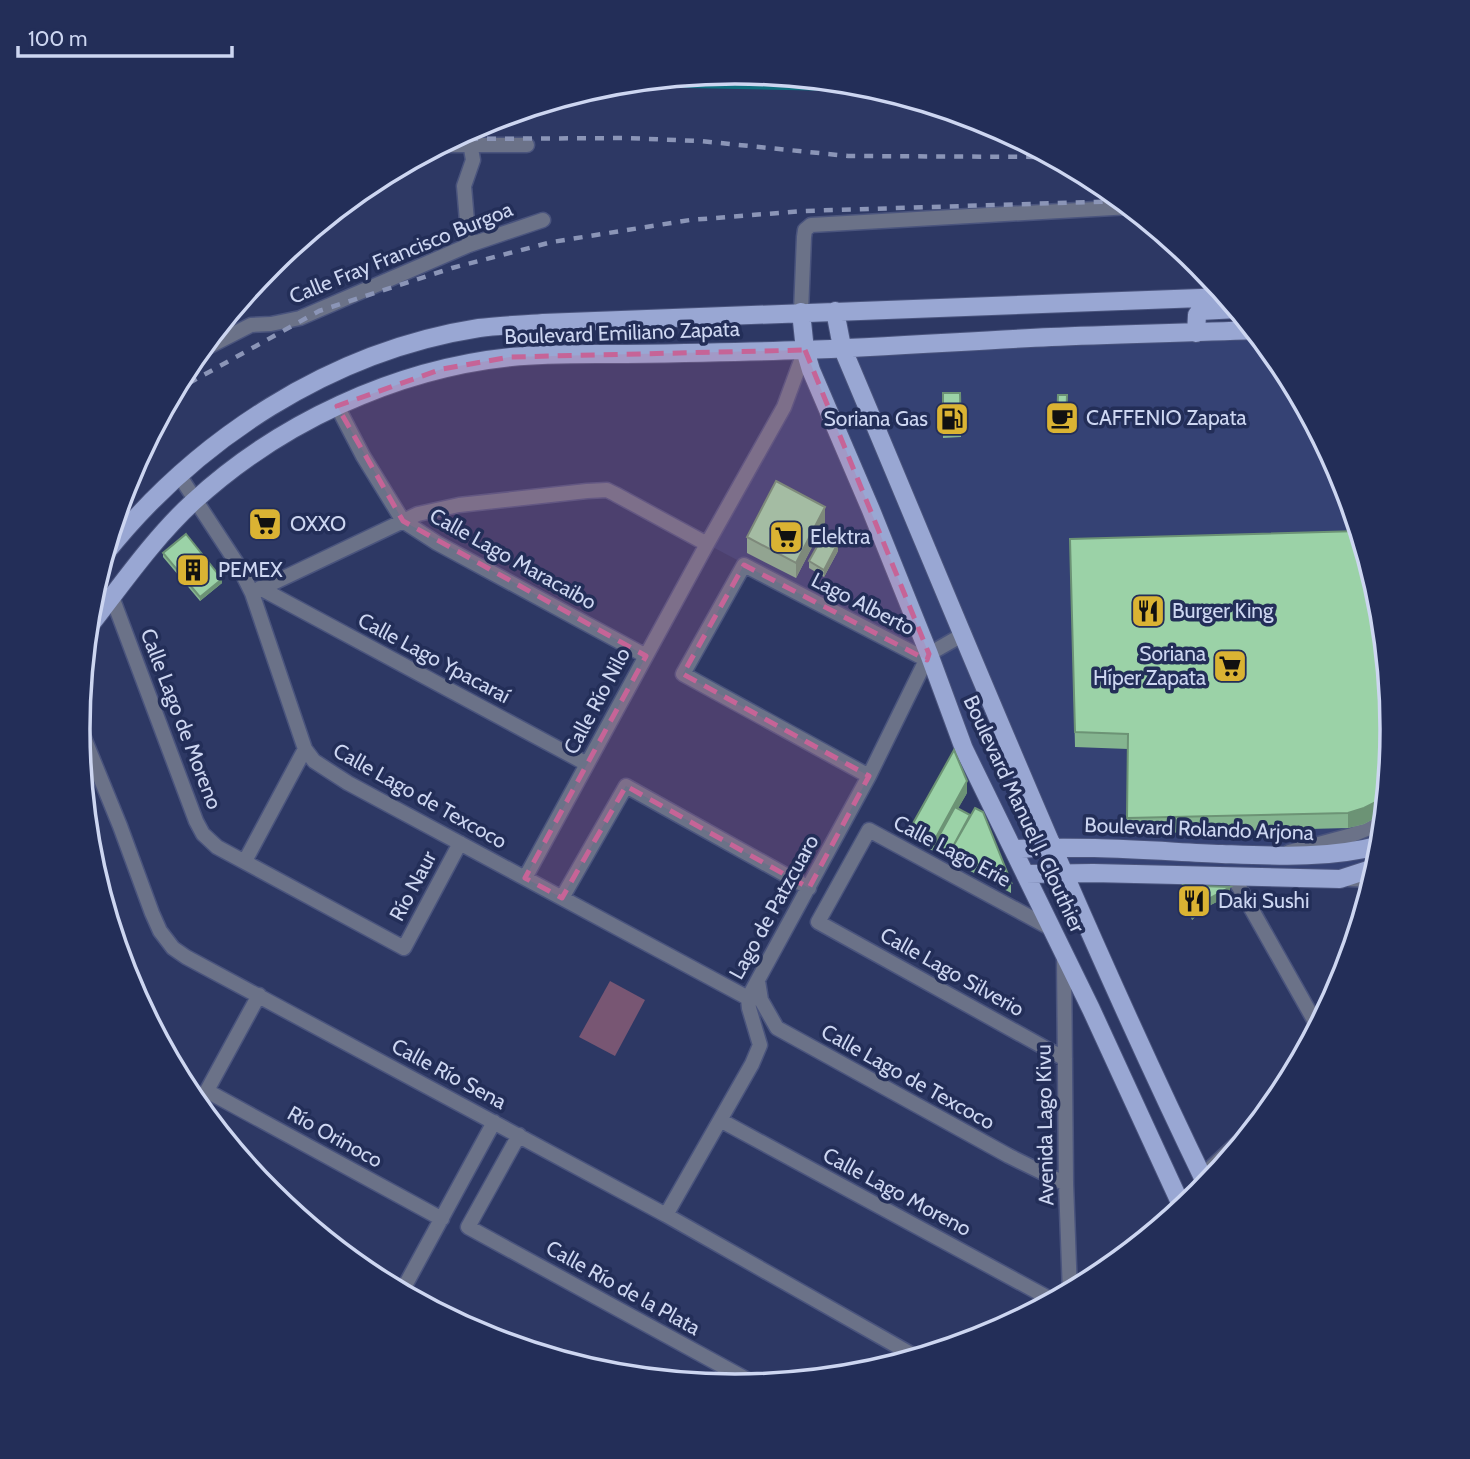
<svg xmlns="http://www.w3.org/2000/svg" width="1470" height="1459" viewBox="0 0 1470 1459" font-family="Cabin,sans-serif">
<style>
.built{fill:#354274}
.green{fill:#785673}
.water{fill:#0f6f7e}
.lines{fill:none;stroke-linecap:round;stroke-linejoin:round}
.minor-casing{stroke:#4a547d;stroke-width:17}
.major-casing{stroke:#4a547d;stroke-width:20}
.minor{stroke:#6b7288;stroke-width:14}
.major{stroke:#99a7d3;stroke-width:18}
.rail{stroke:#8b95b7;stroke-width:4.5;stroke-dasharray:9 9;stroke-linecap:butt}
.wall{fill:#85b590}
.shaded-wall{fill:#6c9375}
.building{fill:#9bd2a7;stroke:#6c9375;stroke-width:2}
.marked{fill:#c66497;fill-opacity:0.2;stroke:#c66497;stroke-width:5;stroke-dasharray:14 9;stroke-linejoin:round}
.labels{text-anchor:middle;stroke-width:7;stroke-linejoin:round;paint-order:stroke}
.street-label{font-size:21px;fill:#cdd6f1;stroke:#232e58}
.poi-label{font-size:21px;fill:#cdd6f1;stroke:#232e58;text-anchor:start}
.rim{fill:none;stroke:#cdd6f1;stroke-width:3.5}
</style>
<rect width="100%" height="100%" fill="#2d3864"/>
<!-- built -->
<path class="built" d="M1255 331 1282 364 1343 478 1380 602 1393 730 1380 858 1376 872 1025 874 933 664 707 544 784 407 805 350Z"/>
<!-- green -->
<path class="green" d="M610 981 645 1000 615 1056 579 1037Z"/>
<!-- water -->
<path class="water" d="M735 72 864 84 888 92 637 87 621 83Z"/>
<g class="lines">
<!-- minor casing -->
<g class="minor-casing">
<path id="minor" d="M461 134 469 137 473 160 464 186 469 245
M440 145H527
M801 312 804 237 805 230 811 225 1131 207
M198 352 251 325 271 324 300 318 469 245 543 220
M337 406 363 456 403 521 437 543 646 656
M179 475 238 565 252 593 305 749 314 761 348 783 748 998
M260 588 587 764
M252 593 418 514 459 505 587 491 607 490 615 494 707 544
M112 597 196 821 203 834 217 847 404 948 460 843
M78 723 120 826 152 913 160 931 173 948 186 957 666 1215 918 1358
M869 776 683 674 744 565 927 660
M1289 852 1352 835 1384 822
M245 861 305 749
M525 878 707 544 784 407 805 350
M1234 878 1318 1027
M1348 879 1374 880
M562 898 626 786 809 888
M1052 929 869 830 818 922 1065 1059
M1064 958 1066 1184 1070 1293
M758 981 761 1000 777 1028 1009 1156 1066 1184
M207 1091 442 1219
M198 1107 259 995
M720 1120 1054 1301
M519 1135 468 1227 757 1385
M1202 1176 1260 1122
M666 1215 752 1064 760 1045 749 1008 748 998 869 776 929 654 964 634
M401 1293 494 1122"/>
</g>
<!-- major casing -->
<g class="major-casing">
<path id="major" d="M835 311 842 347C961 628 1074 912 1207 1186
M801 312 805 350 811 370 871 510 929 654 964 749 1091 1009 1183 1209
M1196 333 1197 315 1200 311 1237 309
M104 555C196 439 331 351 479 328 500 325 522 325 543 323L1227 297
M87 629C121 586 152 540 193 502 279 423 395 369 511 357 549 353 588 354 626 354 685 353 744 352 803 350 886 347 968 341 1051 337 1118 334 1186 333 1254 330
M1014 849C1084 845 1153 851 1222 854 1276 856 1329 859 1381 845
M1025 874 1093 873 1340 879 1377 867"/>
</g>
<!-- minor -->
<use href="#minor" class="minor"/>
<!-- major -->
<use href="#major" class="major"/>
<!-- rail -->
<path class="rail" d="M451 139 626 138 700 141 848 156 1052 157
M173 392 319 311 452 268 552 242 690 220 803 211 1123 201"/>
</g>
<!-- wall -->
<path class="wall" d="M943 393H960L961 437 943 438Z
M1058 395H1067L1066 433H1057Z
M825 522 796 578 747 553V537Z
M1070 539 1393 730 1384 813 1364 824 1348 828 1127 834 1128 749 1075 747Z
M838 551 824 577 809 568V561Z
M163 553 222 583 200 601 163 557Z
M967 793 958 808 1011 882V893L911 839V827Z
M1183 885 1230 895 1203 909 1192 920 1183 893Z"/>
<!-- shaded-wall -->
<path class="shaded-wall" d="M825 507V522L796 578V563Z
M838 543V551L824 577V570Z
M222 579V583L200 601V597Z
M967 781V793L937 846 934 845V841Z
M1386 797 1384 813 1364 824 1348 828V813Z
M1230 887V895L1203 909 1192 920V912L1203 902Z"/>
<!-- building -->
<path class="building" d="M943 393H960L961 430H943Z
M1058 395H1067L1066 425H1057Z
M776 481 825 507 796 563 747 537Z
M1359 531 1380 602 1393 730 1386 797 1364 808 1348 813 1127 818 1128 734 1075 732 1070 539Z
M186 534 222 579 200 597 163 553Z
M823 536 838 543 824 570 809 561Z
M954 750 967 781 934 841 911 827Z
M955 807 970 815 951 850V854L934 845Z
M975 808 983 812 1011 882 951 850Z
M1183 885 1201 886 1230 887 1203 902 1192 912Z"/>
<!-- marked area -->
<path class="marked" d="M805 350 929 654 927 660 744 565 683 674 869 776 809 888 626 786 562 898 525 878 646 656 403 521 337 406 442 369 510 357Z"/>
<!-- icons -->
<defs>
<g id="cafe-square" transform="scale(1.75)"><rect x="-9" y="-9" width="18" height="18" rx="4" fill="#dab333" stroke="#232e58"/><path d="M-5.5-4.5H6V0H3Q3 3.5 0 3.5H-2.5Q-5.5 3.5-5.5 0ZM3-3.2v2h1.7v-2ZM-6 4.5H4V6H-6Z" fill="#111"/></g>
<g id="fuel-square" transform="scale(1.75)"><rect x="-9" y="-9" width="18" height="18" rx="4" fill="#dab333" stroke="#232e58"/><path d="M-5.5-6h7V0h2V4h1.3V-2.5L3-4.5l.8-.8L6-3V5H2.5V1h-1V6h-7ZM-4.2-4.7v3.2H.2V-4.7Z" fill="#111"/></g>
<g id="supermarket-square" transform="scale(1.75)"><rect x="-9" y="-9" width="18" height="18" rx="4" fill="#dab333" stroke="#232e58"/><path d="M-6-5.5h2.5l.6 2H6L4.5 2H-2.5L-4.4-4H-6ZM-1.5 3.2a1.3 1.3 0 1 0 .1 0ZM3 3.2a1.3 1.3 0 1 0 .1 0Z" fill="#111"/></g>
<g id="building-square" transform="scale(1.75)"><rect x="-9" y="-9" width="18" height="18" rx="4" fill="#dab333" stroke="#232e58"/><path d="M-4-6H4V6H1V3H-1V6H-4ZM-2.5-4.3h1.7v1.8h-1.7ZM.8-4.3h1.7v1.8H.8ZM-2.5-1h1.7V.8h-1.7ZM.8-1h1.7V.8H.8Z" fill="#111"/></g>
<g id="restaurant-square" transform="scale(1.75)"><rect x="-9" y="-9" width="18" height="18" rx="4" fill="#dab333" stroke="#232e58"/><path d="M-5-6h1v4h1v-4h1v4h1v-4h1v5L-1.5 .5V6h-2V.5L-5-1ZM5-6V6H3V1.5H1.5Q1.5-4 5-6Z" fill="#111"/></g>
</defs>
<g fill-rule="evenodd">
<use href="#cafe-square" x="1062" y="418"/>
<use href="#fuel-square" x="952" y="419"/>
<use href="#supermarket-square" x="265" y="524"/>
<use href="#supermarket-square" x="786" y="537"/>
<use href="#building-square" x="193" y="570"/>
<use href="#restaurant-square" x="1148" y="611"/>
<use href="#supermarket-square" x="1230" y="666"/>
<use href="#restaurant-square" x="1194" y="901"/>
</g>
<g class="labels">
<!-- street labels -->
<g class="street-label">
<text transform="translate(401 253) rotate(-22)" y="7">Calle Fray Francisco Burgoa</text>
<text transform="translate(622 333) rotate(-2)" y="7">Boulevard Emiliano Zapata</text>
<text transform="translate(513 559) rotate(29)" y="7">Calle Lago Maracaibo</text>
<text transform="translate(863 604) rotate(27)" y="7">Lago Alberto</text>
<text transform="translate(434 658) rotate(28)" y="7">Calle Lago Ypacaraí</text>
<text transform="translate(597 701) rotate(-62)" y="7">Calle Río Nilo</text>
<text transform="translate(181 719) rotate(69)" y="7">Calle Lago de Moreno</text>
<text transform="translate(420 796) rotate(29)" y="7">Calle Lago de Texcoco</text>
<text transform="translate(1024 814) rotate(65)" y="7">Boulevard Manuel J. Clouthier</text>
<text transform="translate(1199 829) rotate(2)" y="7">Boulevard Rolando Arjona</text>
<text transform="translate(952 851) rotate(28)" y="7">Calle Lago Erie</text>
<text transform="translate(413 886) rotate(-62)" y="7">Río Naur</text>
<text transform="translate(774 907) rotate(-61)" y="7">Lago de Patzcuaro</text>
<text transform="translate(952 972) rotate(29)" y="7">Calle Lago Silverio</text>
<text transform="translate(449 1074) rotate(28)" y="7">Calle Río Sena</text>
<text transform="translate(908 1077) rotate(29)" y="7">Calle Lago de Texcoco</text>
<text transform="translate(1045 1125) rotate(-91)" y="7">Avenida Lago Kivu</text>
<text transform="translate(335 1137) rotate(29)" y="7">Río Orinoco</text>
<text transform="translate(897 1192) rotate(28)" y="7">Calle Lago Moreno</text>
<text transform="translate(623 1288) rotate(29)" y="7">Calle Río de la Plata</text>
</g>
<!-- poi labels -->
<g class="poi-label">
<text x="1086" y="425">CAFFENIO Zapata</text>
<text x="928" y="426" text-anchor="end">Soriana Gas</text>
<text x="290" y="531">OXXO</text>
<text x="810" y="544">Elektra</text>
<text x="218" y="577">PEMEX</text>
<text x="1172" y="618">Burger King</text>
<text x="1206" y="661" text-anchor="end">Soriana<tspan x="1206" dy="24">Híper Zapata</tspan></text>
<text x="1218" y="908">Daki Sushi</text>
</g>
</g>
<!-- crop -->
<path d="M0 0H1470V1459H0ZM90 729a645 645 0 1 1 1290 0a645 645 0 1 1-1290 0Z" fill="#232e58" fill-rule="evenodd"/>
<path class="rim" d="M90 729a645 645 0 1 1 1290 0a645 645 0 1 1-1290 0Z"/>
<!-- scale -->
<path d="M18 46v10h214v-10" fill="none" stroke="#cdd6f1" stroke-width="3.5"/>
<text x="28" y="46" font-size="21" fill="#cdd6f1" stroke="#232e58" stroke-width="5" paint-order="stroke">100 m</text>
</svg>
